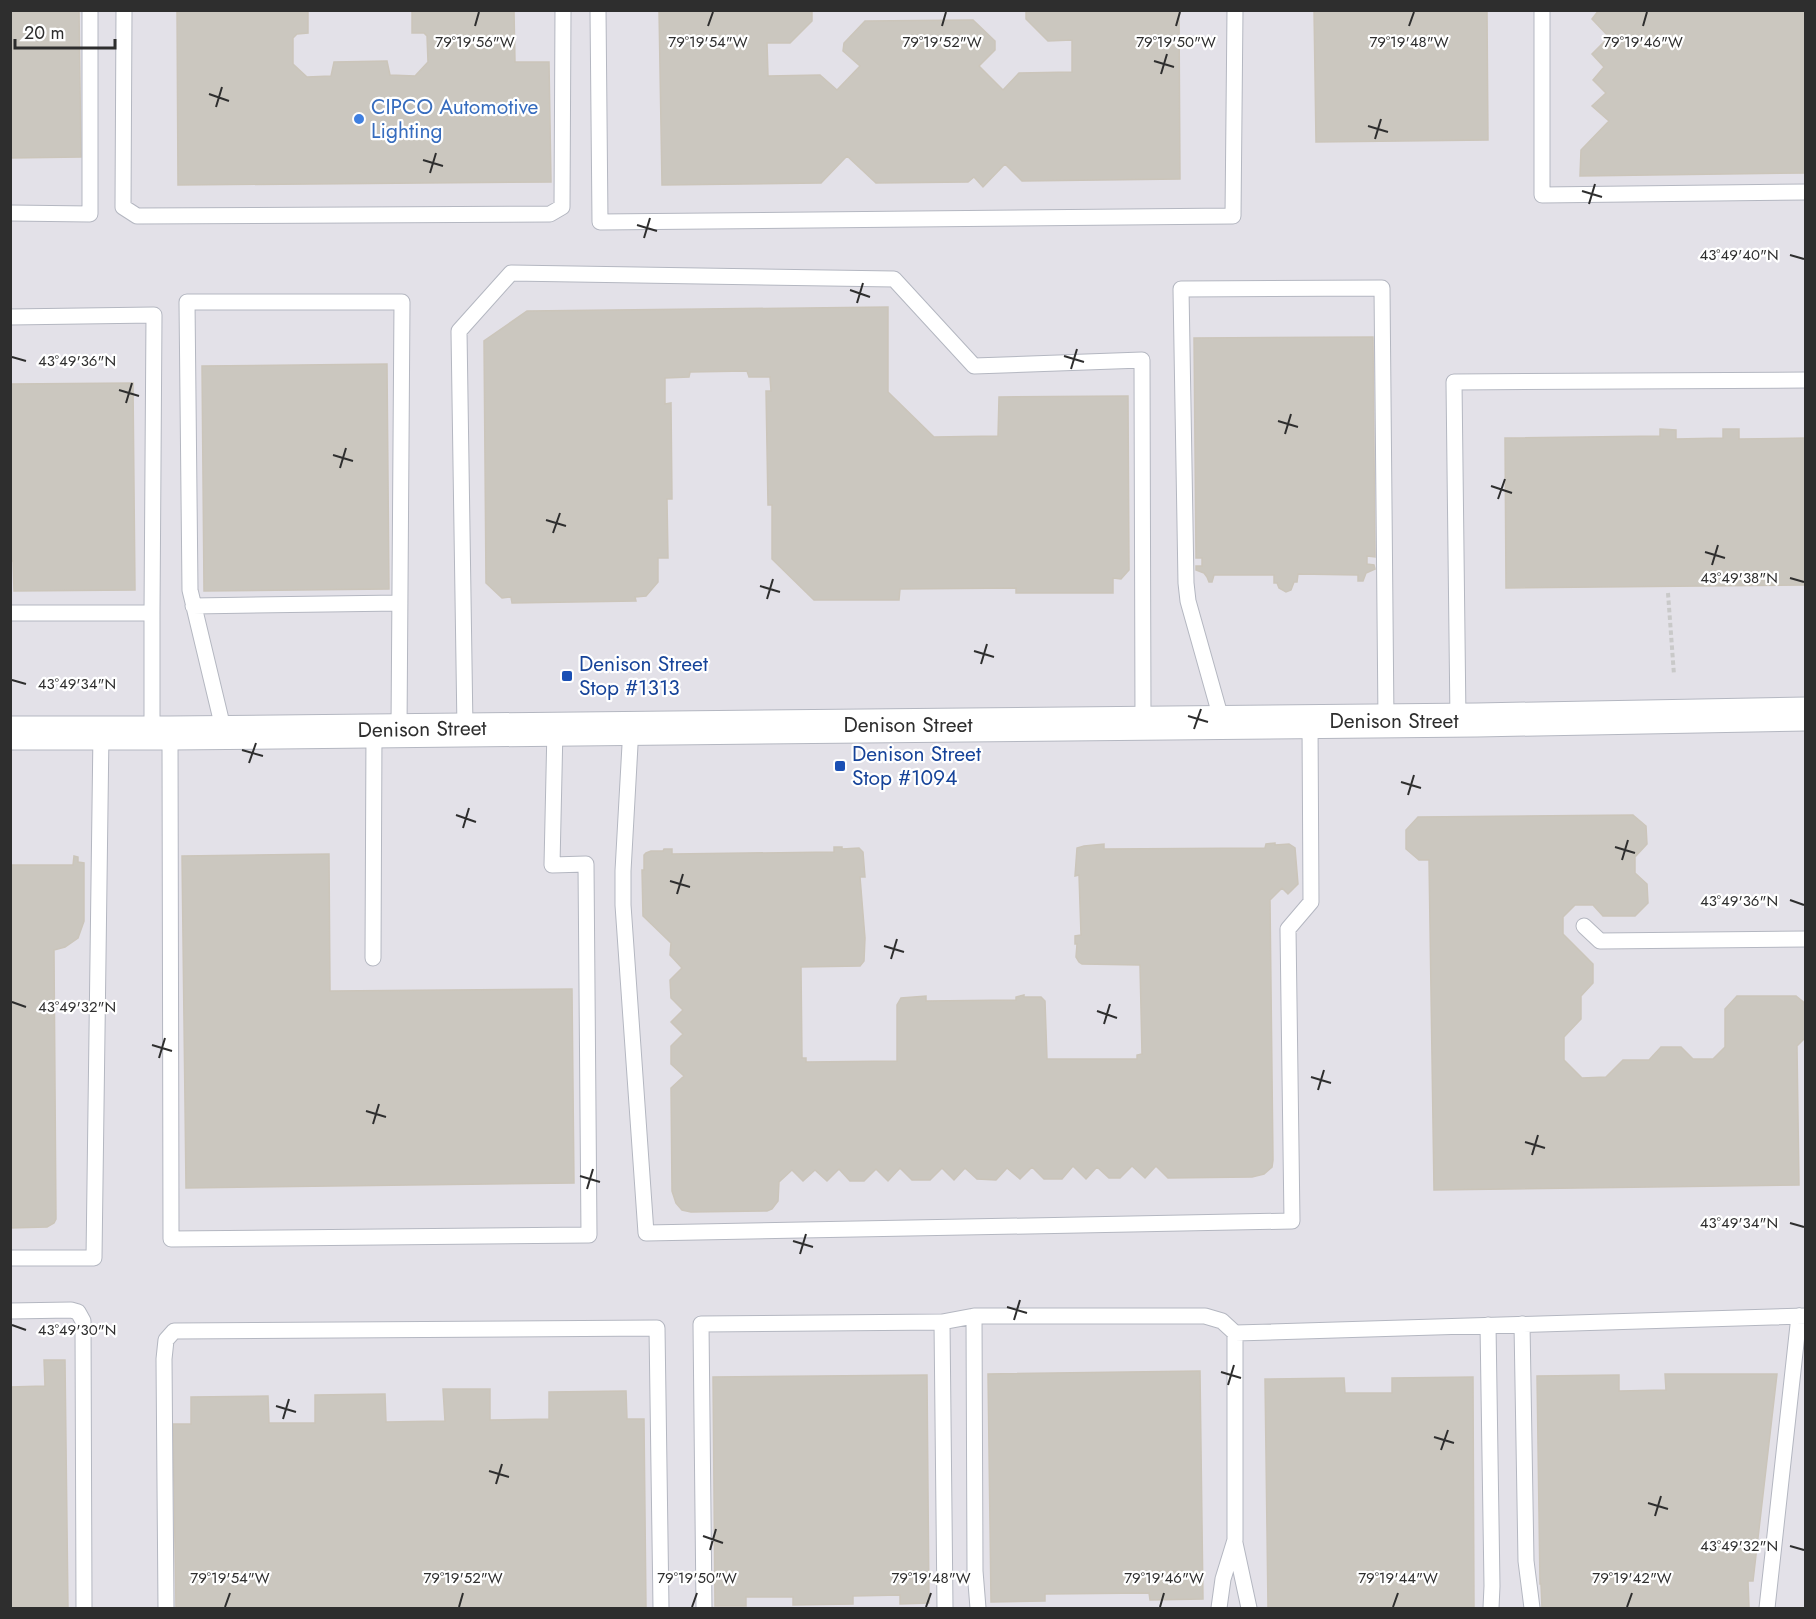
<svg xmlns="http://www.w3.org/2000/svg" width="1816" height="1619" viewBox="0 0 1816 1619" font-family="Jost,sans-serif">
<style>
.industrial{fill:#e3e1e8}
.building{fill:#cbc7bf;stroke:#cbc5ba;stroke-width:1.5}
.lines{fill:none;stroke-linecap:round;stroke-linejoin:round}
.lane-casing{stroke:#b4b7c1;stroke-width:17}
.secondary-casing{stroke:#b4b7c1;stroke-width:35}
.path{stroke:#c9c9c9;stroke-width:4;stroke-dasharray:4.5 3;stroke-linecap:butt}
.lane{stroke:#fff;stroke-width:15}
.secondary{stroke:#fff;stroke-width:33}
.ticks{fill:none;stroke:#2e2e2e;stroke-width:2}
.shop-dot{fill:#3f7fe0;stroke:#fff;stroke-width:2}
.transit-dot{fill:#1a4fb4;stroke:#fff;stroke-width:2}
.labels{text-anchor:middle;stroke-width:4.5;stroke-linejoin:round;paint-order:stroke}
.shop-label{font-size:21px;fill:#366cbe;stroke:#fff;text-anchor:start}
.transit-label{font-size:21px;fill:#164399;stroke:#fff;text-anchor:start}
.street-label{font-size:21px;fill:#2e2e2e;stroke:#fff}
.ticks-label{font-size:15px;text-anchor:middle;fill:#2e2e2e;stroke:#fff;stroke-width:4.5;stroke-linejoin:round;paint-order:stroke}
</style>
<rect width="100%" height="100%" fill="#efe9e1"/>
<!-- industrial -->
<path class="industrial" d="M11 11H1805V1608H11Z"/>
<!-- building -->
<path class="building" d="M10 10H79L81 157 10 158Z
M177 10H308V33L297 34 293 38V64L307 77 331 76 334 62 387 61 390 75 415 76 428 62 427 36 424 33H412V10H514L515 62H549L551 182 178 185Z
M659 10H812V21L790 43H767L768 76 820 75 837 90 860 66 843 51 844 43 865 21 973 20 995 41V50L979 66 1003 90 1019 73 1072 72V40L1048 41 1026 19V10H1179L1180 179 1022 181 1005 164 983 187 974 177 968 182 876 183 847 156 821 183 662 185Z
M1314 10H1487L1488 140 1316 142Z
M1599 10H1806V173L1580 176 1581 150 1609 121 1592 106 1606 93 1593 80 1604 67 1592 54 1609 37 1592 19Z
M888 307V392L934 437 998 436 999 397 1128 396 1129 570 1121 579 1113 578V593H1016V588L900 589 899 600H814L772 559V505H768L766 391H771L770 377H749L747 371 690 372 689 377 665 378V404L671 403 672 499H667L668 558H658V582L646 596 635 597 636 601 512 603 511 597 502 598 486 583 484 341 527 311Z
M1373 337 1375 557 1367 556V564L1374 565 1375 569 1366 573 1363 581H1358V575L1298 574 1297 582H1294L1291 590 1286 592 1279 588 1277 583H1274V575H1214L1212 582H1209L1207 577 1204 573 1196 570V566H1202V558H1196L1194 338Z
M387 364 389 589 204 591 202 366Z
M133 383 135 590 14 591 13 561H10V384Z
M1660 429 1676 430V439L1723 438V429H1739V439L1806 438V585L1506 588 1505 438 1660 436Z
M1633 815 1646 826 1647 844 1635 857V873L1647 884 1648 903 1635 916H1603L1593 905H1575L1563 917V934L1593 964V983L1581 996V1019L1564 1037V1060L1582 1078 1606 1077 1623 1060H1649L1661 1047H1681L1693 1059H1713L1725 1047V1009L1737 996H1796L1806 1004V1037L1797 1046 1799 1185 1434 1190 1429 860H1419L1406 849V830L1418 817Z
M1275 843V845L1289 844 1295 848 1298 884 1288 894 1282 888 1270 900 1273 1160 1272 1167 1264 1174 1252 1177 1168 1178 1156 1166 1145 1178 1132 1166 1120 1178H1109L1097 1167 1086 1179 1073 1166 1062 1179H1044L1032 1167 1020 1179 1007 1168 996 1180 977 1179 965 1168 954 1180 942 1168 930 1180H912L900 1168 888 1181 876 1169 864 1181H850L839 1169 827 1181 815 1170 803 1181 792 1170 779 1182 778 1201 772 1209 767 1211 691 1212 682 1210 676 1203 672 1191 671 1088 684 1076 671 1064V1046L683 1034 671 1022 683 1010 671 998 670 980 682 968 670 955 671 943 643 916 642 870H644V855L646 853 651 851H663L664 849H672V854L834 852V847H842V849L859 848 863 852 865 877H860L865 938 864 961 860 966 801 967 802 1058H806V1062L897 1061V1005L901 998 926 996V1001L1016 1000V997L1024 995V997H1041L1045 1001 1047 1059H1137V1055L1142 1054 1140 965 1082 964 1079 962 1076 957 1077 944H1075V936L1081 935 1079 875 1075 876 1077 848 1084 846 1104 844V849L1265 848 1266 844Z
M329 854 330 991 572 989 574 1183 186 1188 182 856Z
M74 856 78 857V862L84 863V921L78 938 65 947 54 950 56 1219 54 1223 47 1227 10 1228V865H73Z
M44 1360H65L68 1608H10V1387L45 1386Z
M1200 1371 1203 1599 1150 1600 1149 1593 1045 1594V1601L991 1602 988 1374Z
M1665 1374H1777L1753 1581H1748L1749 1608H1542L1541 1584H1540L1537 1376 1619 1375V1391L1666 1390Z
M927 1375 929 1603 900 1604V1595L853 1596V1604L793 1605V1597H746V1606H715L713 1377Z
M1473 1377 1474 1608H1268L1265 1379 1344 1378 1345 1393H1392V1378Z
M443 1389H490V1420L549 1419V1392L626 1391 627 1419H644L646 1608H176L173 1424H191V1397L268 1396 269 1423H315V1395L385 1394 386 1422 445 1421Z"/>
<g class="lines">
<!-- lane casing -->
<g class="lane-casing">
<path id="lane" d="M124 10 123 207 137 216 550 214 562 207 563 10
M598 10 600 222 1233 216 1235 10
M1542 10V195L1806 192
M10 213 90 214V10
M10 317 154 315 152 613V732
M193 606 400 603
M10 613H152
M1458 720 1454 382 1806 380
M1222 722 1188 601 1186 583 1181 289 1382 288 1386 721
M631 727 623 871V905L646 1233 1292 1221 1288 929 1311 902 1310 722
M465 729 459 331 511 273 894 279 974 366 1142 360 1143 723
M224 732 190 590 187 302H402L399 730
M170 733 171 1239 589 1235 586 864 552 865 555 728
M1584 926 1600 941 1806 939
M373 958 374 730
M10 1258H94L101 732
M10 1311 71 1310 78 1312 83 1321 84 1608
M942 1322 974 1316
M1522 1324 1526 1561 1532 1608
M1488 1325 1492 1586 1491 1608
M1235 1333 1806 1316
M1235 1543 1249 1608
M166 1608 164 1359 166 1340 174 1331 657 1328 661 1608
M704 1608 701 1324 942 1322 945 1608
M978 1608 975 1571 974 1316H1205L1222 1321 1235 1333V1540L1223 1579 1219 1608
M1767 1608 1799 1316"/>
</g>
<!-- secondary casing -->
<g class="secondary-casing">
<path id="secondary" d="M10 733H170L1477 720 1806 714"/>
</g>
<!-- path -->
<path class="path" d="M1668 593 1674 675"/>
<!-- lane -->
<use href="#lane" class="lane"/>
<!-- secondary -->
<use href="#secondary" class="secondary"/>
</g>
<!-- ticks -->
<path class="ticks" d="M475 26 479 12M708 26 713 12M942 26 946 12M1176 26 1180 12M1409 26 1414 12M1643 26 1647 12M1154 61 1174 67M1161 74 1167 54M209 94 229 101M216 107 222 87M1368 126 1388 132M1375 139 1381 119M423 160 443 166M430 173 436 153M1582 191 1602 197M1589 204 1595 184M637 225 657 231M644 238 650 218M1790 255 1804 259M850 290 870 297M857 303 863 283M1064 356 1084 362M12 357 26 361M1071 369 1077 349M119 390 139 396M126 403 132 383M1278 421 1298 427M1285 434 1291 414M333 455 353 461M340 468 346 448M1491 486 1512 493M1498 499 1505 479M546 520 566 526M553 533 560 513M1705 552 1725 558M1712 565 1718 545M1790 578 1804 582M760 586 780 592M767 599 773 579M974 651 994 657M981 664 987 644M12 680 26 684M1188 716 1208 722M1194 729 1201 709M242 750 263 756M249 763 256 743M1401 782 1421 788M1408 795 1414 775M456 815 476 822M463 828 469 808M1615 847 1635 853M1622 860 1628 840M670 881 690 887M677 894 683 874M1790 900 1804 905M884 946 904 952M891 959 897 939M12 1002 26 1007M1097 1011 1117 1018M1104 1024 1110 1004M152 1045 172 1051M159 1058 165 1038M1311 1077 1331 1083M1318 1090 1324 1070M366 1111 386 1117M373 1124 379 1104M1525 1142 1545 1148M1532 1155 1538 1135M580 1176 600 1182M587 1189 593 1169M1790 1223 1804 1227M793 1241 813 1247M800 1254 806 1234M1007 1307 1027 1313M1014 1320 1020 1300M12 1325 26 1330M1221 1372 1241 1378M1228 1385 1234 1365M276 1406 296 1412M283 1419 289 1399M1434 1437 1454 1443M1441 1450 1448 1430M489 1471 509 1477M496 1484 502 1464M1648 1503 1668 1509M1655 1516 1661 1496M703 1536 723 1543M1790 1546 1804 1550M710 1550 716 1529M225 1607 230 1593M459 1607 463 1593M692 1607 697 1593M926 1607 931 1593M1160 1607 1164 1593M1393 1607 1398 1593M1627 1607 1632 1593"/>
<!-- markers -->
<circle class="shop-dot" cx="359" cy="119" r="6"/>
<g class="transit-dot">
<rect x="561" y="670" width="12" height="12" rx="3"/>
<rect x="834" y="760" width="12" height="12" rx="3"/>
</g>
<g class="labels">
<!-- shop labels -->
<g class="shop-label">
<text x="371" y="114">CIPCO Automotive<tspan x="371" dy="24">Lighting</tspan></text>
</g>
<!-- transit labels -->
<g class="transit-label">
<text x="579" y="671">Denison Street<tspan x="579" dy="24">Stop #1313</tspan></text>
<text x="852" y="761">Denison Street<tspan x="852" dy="24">Stop #1094</tspan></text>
</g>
<!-- street labels -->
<g class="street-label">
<text x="1394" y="728">Denison Street</text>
<text x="908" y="732">Denison Street</text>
<text transform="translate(422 729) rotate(-1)" y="7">Denison Street</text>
</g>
</g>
<g class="ticks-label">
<text x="475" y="47">79°19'56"W</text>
<text x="708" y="47">79°19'54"W</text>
<text x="942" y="47">79°19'52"W</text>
<text x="1176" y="47">79°19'50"W</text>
<text x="1409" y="47">79°19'48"W</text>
<text x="1643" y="47">79°19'46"W</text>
<text x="1739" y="260">43°49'40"N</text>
<text x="77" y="366">43°49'36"N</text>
<text x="1739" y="583">43°49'38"N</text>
<text x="77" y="689">43°49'34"N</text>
<text x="1739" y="906">43°49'36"N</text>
<text x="77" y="1012">43°49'32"N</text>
<text x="1739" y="1228">43°49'34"N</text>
<text x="77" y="1335">43°49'30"N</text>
<text x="1739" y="1551">43°49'32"N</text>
<text x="230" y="1583">79°19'54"W</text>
<text x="463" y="1583">79°19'52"W</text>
<text x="697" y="1583">79°19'50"W</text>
<text x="931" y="1583">79°19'48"W</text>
<text x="1164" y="1583">79°19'46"W</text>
<text x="1398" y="1583">79°19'44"W</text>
<text x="1632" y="1583">79°19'42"W</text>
</g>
<!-- border -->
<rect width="1816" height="1619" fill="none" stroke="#2e2e2e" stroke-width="24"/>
<!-- scale -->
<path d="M15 39v9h100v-9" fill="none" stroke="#2e2e2e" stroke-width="3"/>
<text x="24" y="39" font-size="18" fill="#2e2e2e" stroke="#ffffff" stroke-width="4.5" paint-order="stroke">20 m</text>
</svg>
